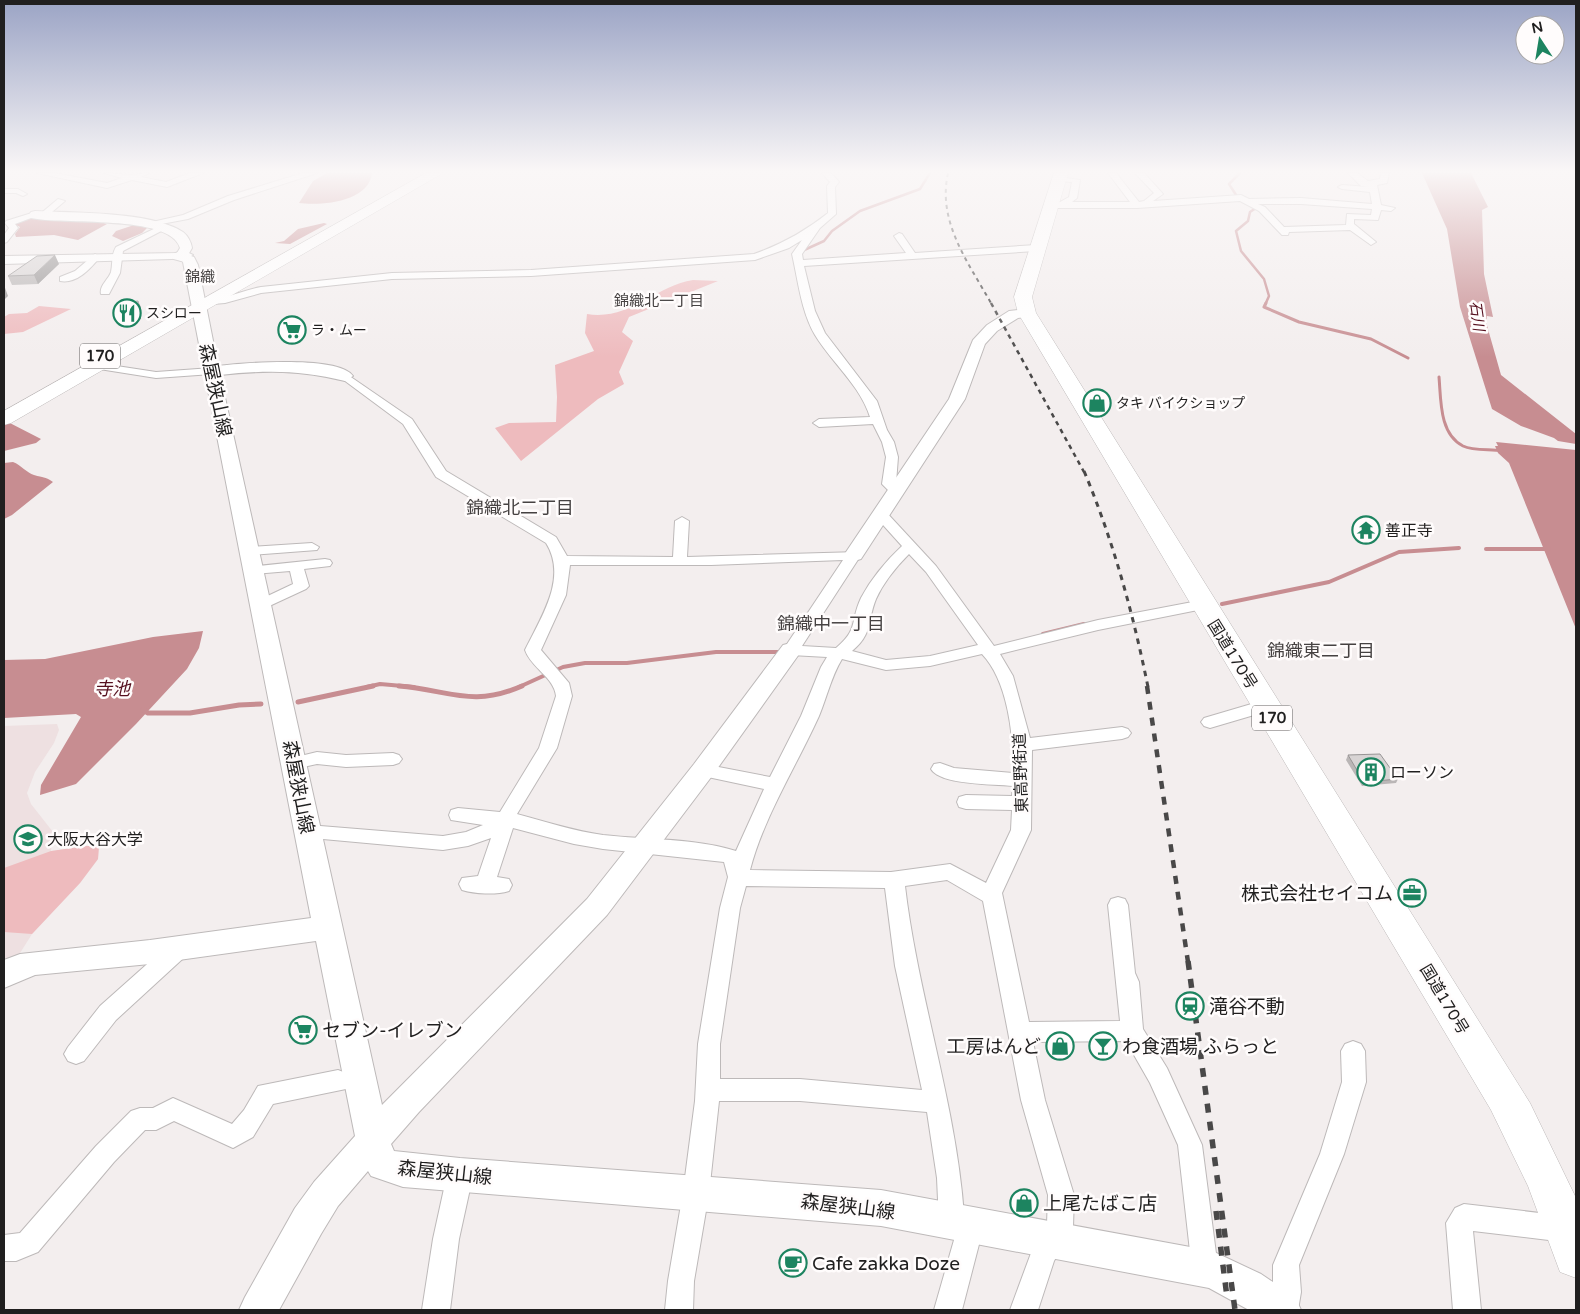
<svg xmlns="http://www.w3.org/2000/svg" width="1580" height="1314" viewBox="0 0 1580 1314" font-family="'Varela Round','Noto Sans JP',sans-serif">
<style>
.built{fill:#eee0e1}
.green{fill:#eebbbe}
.water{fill:#c78d91}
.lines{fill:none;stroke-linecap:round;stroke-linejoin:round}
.stream-far3{stroke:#c78d91;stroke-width:2.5}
.stream-far2{stroke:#c78d91;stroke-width:3}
.stream-far1{stroke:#c78d91;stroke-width:4}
.stream{stroke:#c78d91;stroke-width:5}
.street-casing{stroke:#bdb9b9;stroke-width:2}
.secondary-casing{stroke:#bdb9b9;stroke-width:2}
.highway-casing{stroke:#bdb9b9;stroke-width:1}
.street{fill:#fff;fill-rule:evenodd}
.secondary{fill:#fff;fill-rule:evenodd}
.highway{fill:#fff;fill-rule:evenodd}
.rail-far4{stroke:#494848;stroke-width:2;stroke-dasharray:4 4;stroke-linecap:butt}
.rail-far3{stroke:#494848;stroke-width:2.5;stroke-dasharray:4.5 4.5;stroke-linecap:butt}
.rail-far2{stroke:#494848;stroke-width:3;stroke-dasharray:5.5 5.5;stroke-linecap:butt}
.rail-far1{stroke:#494848;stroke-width:4.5;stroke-dasharray:8 8;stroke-linecap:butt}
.rail{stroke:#494848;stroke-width:5.5;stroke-dasharray:9 9;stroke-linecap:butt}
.wall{fill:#bab6b6}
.shaded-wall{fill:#979494}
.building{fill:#d8d4d4;stroke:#979494}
.labels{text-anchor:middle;stroke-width:5;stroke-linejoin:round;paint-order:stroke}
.far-poi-label{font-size:14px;fill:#201f1f;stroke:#fffcfc;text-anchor:start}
.far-neighbourhood-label{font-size:15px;fill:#464242;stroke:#fffcfc}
.far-water-label{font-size:15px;font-style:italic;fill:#56101f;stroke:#fffcfc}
.shield{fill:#fffcfc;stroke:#636161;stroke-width:1}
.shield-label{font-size:15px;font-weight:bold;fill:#201f1f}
.poi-label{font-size:16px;fill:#201f1f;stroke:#fffcfc;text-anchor:start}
.street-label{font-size:16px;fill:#201f1f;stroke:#fffcfc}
.neighbourhood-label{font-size:18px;fill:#464242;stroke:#fffcfc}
.water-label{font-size:18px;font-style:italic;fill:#56101f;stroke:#fffcfc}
.near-street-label{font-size:19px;fill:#201f1f;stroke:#fffcfc}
.near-poi-label{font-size:19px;fill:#201f1f;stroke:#fffcfc;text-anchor:start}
</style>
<rect width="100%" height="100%" fill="#f3eeee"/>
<!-- built -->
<path class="built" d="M57 724 59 730 54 743 35 772 27 793 31 804 53 832 51 851 99 846 98 859 80 883 32 934 15 961 4 966V726Z"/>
<!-- green -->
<path class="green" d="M693 280 718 281 629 317 622 332 633 341 619 372 624 384 598 399 521 461 495 428 509 423 556 422 557 397 555 365 594 351 585 333 587 314C629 321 655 286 693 280Z
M39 306 71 309 23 332 4 334V317L9 314 27 313Z
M86 846H99L98 859 80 883 32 934 4 932V868L51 851Z"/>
<!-- water -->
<path class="water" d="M327 173H372C369 202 321 206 299 203L313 181Z
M1422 173H1471L1488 207 1482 210 1484 274 1493 317 1487 316 1486 322 1501 375 1576 434V444L1558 441 1554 438 1521 426 1492 409 1460 307 1447 229Z
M34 216 97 221 107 224 78 240 54 235 16 237 15 234 20 227 14 224Z
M324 223 327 224 290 244 275 243 284 241 298 229Z
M134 225 147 228 142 233 123 241 112 236 116 231Z
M4 420 41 439 36 443 4 451Z
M1496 442 1576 450V629L1509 463 1498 453 1495 446H1498Z
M13 462C21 465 27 473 34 475 44 478 44 476 53 482L12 515 4 519V463Z
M203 631 199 648 187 669 136 724 76 784 40 795 41 785 81 717 76 714 4 718V660L45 659 153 637Z"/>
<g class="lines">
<!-- stream-far3 -->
<path class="stream-far3" d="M1238 198 1229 184 1240 173
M1253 207 1256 208 1250 212 1248 221 1236 231 1241 251 1264 279 1269 296 1265 305
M802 251 824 241 832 231 860 211 920 189 930 173"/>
<!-- stream-far2 -->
<path class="stream-far2" d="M1266 303 1264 307 1299 322 1371 339 1408 358
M1439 377C1441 399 1439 434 1463 446 1474 451 1490 449 1502 451"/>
<!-- stream-far1 -->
<path class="stream-far1" d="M1486 549H1549
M1222 604 1329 582 1399 552 1459 548
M1043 634 1084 624
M367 687 380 684 414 687
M519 687 563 667 585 663H627L716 652H783"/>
<!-- stream -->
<path class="stream" d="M399 686C449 690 472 708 522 686
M298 702 373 686
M143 710 148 713H190L239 705 261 704"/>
<!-- street casing -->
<g class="street-casing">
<path id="street" d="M37 173H55L107 183 122 178 104 173 131 175 149 173 141 177 166 182 190 173H203L167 187 132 180 107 188Z
M303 173H317L234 200 188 219 156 225 152 222 183 215 228 196Z
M822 173H831L839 182 835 187 836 214 820 228 802 254 803 260 906 253 894 236 899 233 902 234 915 253 1036 245 1041 248 1036 251 804 266 815 311 825 333 877 401 887 430 894 442 898 457 896 483 904 491 897 495 892 494 882 484 886 457 882 442 873 424 819 427 813 423 819 419 870 417C860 385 832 363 815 335 801 311 798 280 792 254L802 240 789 248 755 260 531 276 392 279 261 293 225 303 201 305 196 302C203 296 214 299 223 297 236 295 248 289 261 287L392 273 531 270 754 254C782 244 804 232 828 213L827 186 830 182Z
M1108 173H1116L1139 202 1144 201 1154 193 1135 173H1144L1163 194 1153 201 1241 195 1249 199 1301 198 1372 204 1370 192 1342 189 1338 187 1342 185 1369 187 1361 186 1348 173H1357L1368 181 1380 179 1381 173H1389L1387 183 1377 185 1381 205 1395 208 1391 211 1381 210 1378 220 1354 219V224L1376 242 1371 245 1350 230 1289 232 1288 235H1282L1259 211 1240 201 1137 208H1051L1047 205 1060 202 1069 197 1072 182 1056 181V177H1059L1080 180 1077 198 1072 202H1130ZM1258 204H1301L1372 209 1371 215 1347 214 1346 225 1284 227 1265 207Z
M4 189H18L27 194 23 196 16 193H4Z
M58 199 65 201 46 217 39 215 15 224 18 228 7 242 4 243V235L9 228 5 223 6 221 35 212 39 215Z
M160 226 167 228 123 251 120 273 109 294H101C99 286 108 280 111 272 113 263 111 255 116 247Z
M183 250 193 255 181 261 166 257Z
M95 254 100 257C90 269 77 284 60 281V277L75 271Z
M97 363 156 372 212 368 218 371 212 374 156 378 93 368 91 366Z
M345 373 412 419 446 471 556 537 567 556 673 557 675 521 682 517 689 521 687 557 859 552 861 555 802 646 836 648C859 629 850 621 861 598 871 579 887 560 902 546L874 515 881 511 886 512 936 566 994 646 1098 620 1203 600 1208 602 1211 605 1208 608 1098 630 1000 654 1013 676 1030 738 1122 727 1128 729 1131 733 1128 737 1122 739 1032 750 1031 830 1002 893 1029 1022 1120 1021 1108 905 1111 899 1118 897 1125 899 1128 905 1135 973 1139 982 1143 1029 1167 1068 1202 1145 1218 1269 1214 1278 1205 1282 1196 1278 1192 1269 1178 1145 1150 1083 1126 1041 1033 1042 1045 1100 1074 1195 1073 1227 1054 1261 1038 1310H1010L1034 1245 1047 1224 1048 1195 1021 1100 983 901 947 880 905 886C918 997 956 1103 964 1215L971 1212 980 1216 984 1225 962 1310H934L956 1233 952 1235 943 1231 939 1222 937 1178 927 1112 800 1101H719L709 1193 694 1281 693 1310H665L668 1281 683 1193 695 1101 698 1044 720 908 728 877 724 862 603 849 574 844 513 828 497 877 509 879 512 885 509 891C496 895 475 894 462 890L459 884 462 878 478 876 491 838 468 846 443 850 301 837 298 832 301 827 308 825 443 836 466 832 483 825 451 820 449 815 451 810 458 808 500 812 539 748 556 696C554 677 531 668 525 650 541 617 568 578 546 543L436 477 403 424 341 378V374ZM909 554 926 572 978 645 930 656 886 660 852 651C873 634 867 621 876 599 883 583 897 566 909 554ZM843 560 783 650 785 654 791 655 827 657 821 667 801 716 770 777 703 764 697 765 694 770 697 775 703 776 764 789 736 851C694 838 647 840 603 835 574 831 546 822 517 814L557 748 572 696 569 683 541 650 566 595 570 565H711ZM982 654C1008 681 1014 737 1013 773L954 768 940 763 934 764 931 769C940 785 994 784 1013 786L1012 796 966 795 959 797 957 802 959 807 966 809 1012 810 1011 830 986 883 950 864 891 872 750 870C764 816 796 767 819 716 827 697 831 677 842 659L886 670 930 666ZM746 886 885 888 895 966 922 1090 800 1079H720V1044L740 908Z
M312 543 319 547 317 550 249 555 242 551 249 547Z
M325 559 330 560 332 563 330 566 304 569 309 586 306 589 265 608 260 610 252 605 255 602 293 584 290 571 253 574 248 573 246 570 248 567Z
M1265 700 1271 702 1274 706 1271 710 1210 728 1204 726 1201 722 1204 718Z
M317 752 346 755 393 753 399 755 402 759 399 763 393 765 346 767 317 764 294 769 288 767 285 763 288 759Z
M181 938 189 941 192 947 189 953 116 1020 84 1061 76 1064 68 1061 64 1054 68 1047 100 1006 173 941Z
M1353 1041 1361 1044 1365 1051 1366 1082 1344 1154 1299 1265 1301 1292 1298 1310H1270L1273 1292V1265L1320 1154 1342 1082 1341 1051 1345 1044Z
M338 1070 346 1073 350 1081 346 1089 273 1104 253 1137 233 1148 174 1121 156 1130H145L114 1162 38 1252 16 1261H4V1235L20 1233 96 1146 131 1111 140 1108H153L173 1098 232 1124 244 1110 258 1086Z
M460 1163 469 1166 473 1175 459 1239 450 1310H422L433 1239 447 1175 451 1166Z
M1464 1204 1565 1216 1574 1220 1576 1225 1574 1238 1565 1242 1473 1231 1481 1310H1453L1446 1223 1455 1208Z"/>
</g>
<!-- secondary casing -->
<g class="secondary-casing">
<path id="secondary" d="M35 211C73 213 151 211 183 232 188 236 191 242 192 248L188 255 194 257 198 265 218 366C242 363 339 355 353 376L345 381C300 370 266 370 220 375L382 1105 587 899 694 764 783 645 791 643 799 645 802 650 712 776 607 915 419 1112 391 1144 394 1151 460 1158 881 1190 1212 1251 1261 1274 1295 1297 1301 1310H1249L1209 1288 881 1226 403 1187 371 1176 368 1171 338 1206 321 1234 279 1310H239L245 1297 295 1208 314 1182 355 1136 316 941 150 964 35 975 4 988V960L20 954 150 940 311 918 183 262 176 258 178 255 172 259 4 264V256L177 253 180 248C171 214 60 225 31 218L29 215 31 212Z
M1027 309 1032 310 1034 313 1032 316 1018 318 997 331 985 344 965 399 861 559 854 561 847 559 844 555 949 399 973 340 987 325 1009 311Z"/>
</g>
<!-- highway casing -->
<g class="highway-casing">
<path id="highway" d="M426 173H443L11 423 4 425V411Z
M1054 173H1068L1032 297 1036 313 1530 1103 1576 1198V1278L1560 1272 1528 1186 1491 1110 1018 313 1014 297Z"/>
</g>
<!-- street -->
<use href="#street" class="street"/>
<!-- secondary -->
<use href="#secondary" class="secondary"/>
<!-- highway -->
<use href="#highway" class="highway"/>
<!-- rail-far4 -->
<path class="rail-far4" d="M948 173C937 223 969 263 992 305"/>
<!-- rail-far3 -->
<path class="rail-far3" d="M991 303 1084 472"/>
<!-- rail-far2 -->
<path class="rail-far2" d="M1084 471C1113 540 1133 613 1148 687"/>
<!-- rail-far1 -->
<path class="rail-far1" d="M1147 686 1188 962"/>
<!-- rail -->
<path class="rail" d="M1188 961 1235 1310
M1216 1211 1227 1297"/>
</g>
<!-- wall -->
<path class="wall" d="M59 264 38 284 12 285 8 276Z
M1348 755 1398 779 1396 783 1362 786 1346 760Z"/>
<!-- shaded-wall -->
<path class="shaded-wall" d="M55 255 59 264 38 284 34 275Z
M4 285 8 296 4 300Z
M138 301 141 307V319L128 322 125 315Z"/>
<!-- building -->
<path class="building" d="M55 255 34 275 8 276 37 256Z
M138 301 139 313 125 315 124 303Z
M1380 754 1398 779 1364 782 1348 755Z"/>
<!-- sky -->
<linearGradient id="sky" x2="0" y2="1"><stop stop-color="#9ba4c5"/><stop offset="0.48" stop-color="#faf7f7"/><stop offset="1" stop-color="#faf7f7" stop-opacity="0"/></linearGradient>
<rect width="1580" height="357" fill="url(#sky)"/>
<!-- icons -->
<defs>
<g id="restaurant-ring" transform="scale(1.4375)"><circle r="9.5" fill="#fffcfc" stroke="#1d8460" stroke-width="1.5"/><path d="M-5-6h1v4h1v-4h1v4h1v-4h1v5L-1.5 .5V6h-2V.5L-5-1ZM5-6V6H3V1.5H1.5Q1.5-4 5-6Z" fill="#1d8460"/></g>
<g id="supermarket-ring" transform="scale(1.4375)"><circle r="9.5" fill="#fffcfc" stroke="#1d8460" stroke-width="1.5"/><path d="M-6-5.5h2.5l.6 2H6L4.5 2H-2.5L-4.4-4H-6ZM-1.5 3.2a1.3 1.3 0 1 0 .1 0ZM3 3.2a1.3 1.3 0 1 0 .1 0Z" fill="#1d8460"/></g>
<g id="shop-ring" transform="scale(1.4375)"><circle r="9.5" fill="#fffcfc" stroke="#1d8460" stroke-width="1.5"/><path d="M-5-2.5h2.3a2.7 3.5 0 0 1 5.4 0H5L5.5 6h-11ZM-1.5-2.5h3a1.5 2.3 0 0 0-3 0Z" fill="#1d8460"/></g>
<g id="temple-ring" transform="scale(1.4375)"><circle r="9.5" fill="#fffcfc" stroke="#1d8460" stroke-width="1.5"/><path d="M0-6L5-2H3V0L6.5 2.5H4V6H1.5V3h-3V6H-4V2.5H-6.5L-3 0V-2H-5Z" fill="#1d8460"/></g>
<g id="building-ring" transform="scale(1.4375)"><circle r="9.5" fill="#fffcfc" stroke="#1d8460" stroke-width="1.5"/><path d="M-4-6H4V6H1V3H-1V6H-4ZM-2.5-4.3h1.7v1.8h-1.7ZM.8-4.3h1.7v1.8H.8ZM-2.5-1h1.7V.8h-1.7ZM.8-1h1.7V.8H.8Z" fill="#1d8460"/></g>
<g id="university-ring" transform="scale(1.4375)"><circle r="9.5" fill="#fffcfc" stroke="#1d8460" stroke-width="1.5"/><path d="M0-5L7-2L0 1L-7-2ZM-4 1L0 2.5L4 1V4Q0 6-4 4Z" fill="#1d8460"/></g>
<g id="office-ring" transform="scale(1.4375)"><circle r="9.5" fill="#fffcfc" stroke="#1d8460" stroke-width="1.5"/><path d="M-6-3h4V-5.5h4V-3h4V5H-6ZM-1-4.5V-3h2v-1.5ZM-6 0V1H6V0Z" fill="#1d8460"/></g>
<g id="station-ring" transform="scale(1.4375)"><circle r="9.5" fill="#fffcfc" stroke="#1d8460" stroke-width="1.5"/><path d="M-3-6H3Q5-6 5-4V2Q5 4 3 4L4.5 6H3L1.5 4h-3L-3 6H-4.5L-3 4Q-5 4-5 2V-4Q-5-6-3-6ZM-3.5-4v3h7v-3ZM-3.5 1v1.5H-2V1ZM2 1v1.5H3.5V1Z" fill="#1d8460"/></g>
<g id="bar-ring" transform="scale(1.4375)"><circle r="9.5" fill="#fffcfc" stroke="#1d8460" stroke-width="1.5"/><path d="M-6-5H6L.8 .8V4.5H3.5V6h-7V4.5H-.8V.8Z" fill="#1d8460"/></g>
<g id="cafe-ring" transform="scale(1.4375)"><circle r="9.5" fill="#fffcfc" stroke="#1d8460" stroke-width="1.5"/><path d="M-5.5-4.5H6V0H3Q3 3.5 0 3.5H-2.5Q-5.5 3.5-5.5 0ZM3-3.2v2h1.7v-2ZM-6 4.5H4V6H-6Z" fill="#1d8460"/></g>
</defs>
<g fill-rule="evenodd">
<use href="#restaurant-ring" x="127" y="313"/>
<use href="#supermarket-ring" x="292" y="330"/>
<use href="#shop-ring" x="1097" y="403"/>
<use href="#temple-ring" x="1366" y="530"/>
<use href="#building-ring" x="1371" y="772"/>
<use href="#university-ring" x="28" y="839"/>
<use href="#office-ring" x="1412" y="893"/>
<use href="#station-ring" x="1190" y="1006"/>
<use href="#supermarket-ring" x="303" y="1030"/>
<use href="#shop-ring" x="1060" y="1046"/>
<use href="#bar-ring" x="1103" y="1046"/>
<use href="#shop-ring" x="1024" y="1203"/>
<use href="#cafe-ring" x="793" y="1263"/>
</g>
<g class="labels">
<!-- far-poi labels -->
<g class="far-poi-label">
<text x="146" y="318">スシロー</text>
<text x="311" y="335">ラ・ムー</text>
<text x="1116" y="408">タキ バイクショップ</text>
</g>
<!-- far-neighbourhood labels -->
<g class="far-neighbourhood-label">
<text x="200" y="282">錦織</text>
<text x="659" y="306">錦織北一丁目</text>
</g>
<!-- far-water labels -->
<g class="far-water-label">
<text transform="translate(1477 316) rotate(82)" y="5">石川</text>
</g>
<!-- shield labels -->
<g class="shield">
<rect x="80" y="343.5" width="40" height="25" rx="4"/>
<rect x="1252" y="705.5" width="40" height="25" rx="4"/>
</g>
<g class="shield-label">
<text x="100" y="361">170</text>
<text x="1272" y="723">170</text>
</g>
<!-- poi labels -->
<g class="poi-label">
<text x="1385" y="536">善正寺</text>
<text x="1390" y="778">ローソン</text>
<text x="47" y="845">大阪大谷大学</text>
</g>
<!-- street labels -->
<g class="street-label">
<text transform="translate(1233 654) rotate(58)" y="6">国道170号</text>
<text transform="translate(1020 773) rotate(-92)" y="6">東高野街道</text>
<text transform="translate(1445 999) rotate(59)" y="6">国道170号</text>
</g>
<!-- neighbourhood labels -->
<g class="neighbourhood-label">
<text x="520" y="514">錦織北二丁目</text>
<text x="831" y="630">錦織中一丁目</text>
<text x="1321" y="657">錦織東二丁目</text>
</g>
<!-- water labels -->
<g class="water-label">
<text x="112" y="695">寺池</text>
</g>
<!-- near-street labels -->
<g class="near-street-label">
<text transform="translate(216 390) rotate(78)" y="7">森屋狭山線</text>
<text transform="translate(299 787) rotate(79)" y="7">森屋狭山線</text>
<text transform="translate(445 1172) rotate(6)" y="7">森屋狭山線</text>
<text transform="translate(848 1206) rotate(7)" y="7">森屋狭山線</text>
</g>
<!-- near-poi labels -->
<g class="near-poi-label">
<text x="1393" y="900" text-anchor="end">株式会社セイコム</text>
<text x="1209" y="1013">滝谷不動</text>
<text x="322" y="1037">セブン-イレブン</text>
<text x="1041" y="1053" text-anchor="end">工房はんど</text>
<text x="1122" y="1053">わ食酒場 ふらっと</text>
<text x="1043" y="1210">上尾たばこ店</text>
<text x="812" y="1270">Cafe zakka Doze</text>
</g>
</g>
<!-- border -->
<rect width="1580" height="1314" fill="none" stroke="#201f1f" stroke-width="10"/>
<!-- north arrow -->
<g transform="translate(1540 40) rotate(348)"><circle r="24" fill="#fffcfc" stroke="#a6a4a4"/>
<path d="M0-4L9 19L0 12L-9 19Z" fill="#1d8460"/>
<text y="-8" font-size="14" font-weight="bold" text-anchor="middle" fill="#201f1f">N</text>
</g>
</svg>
